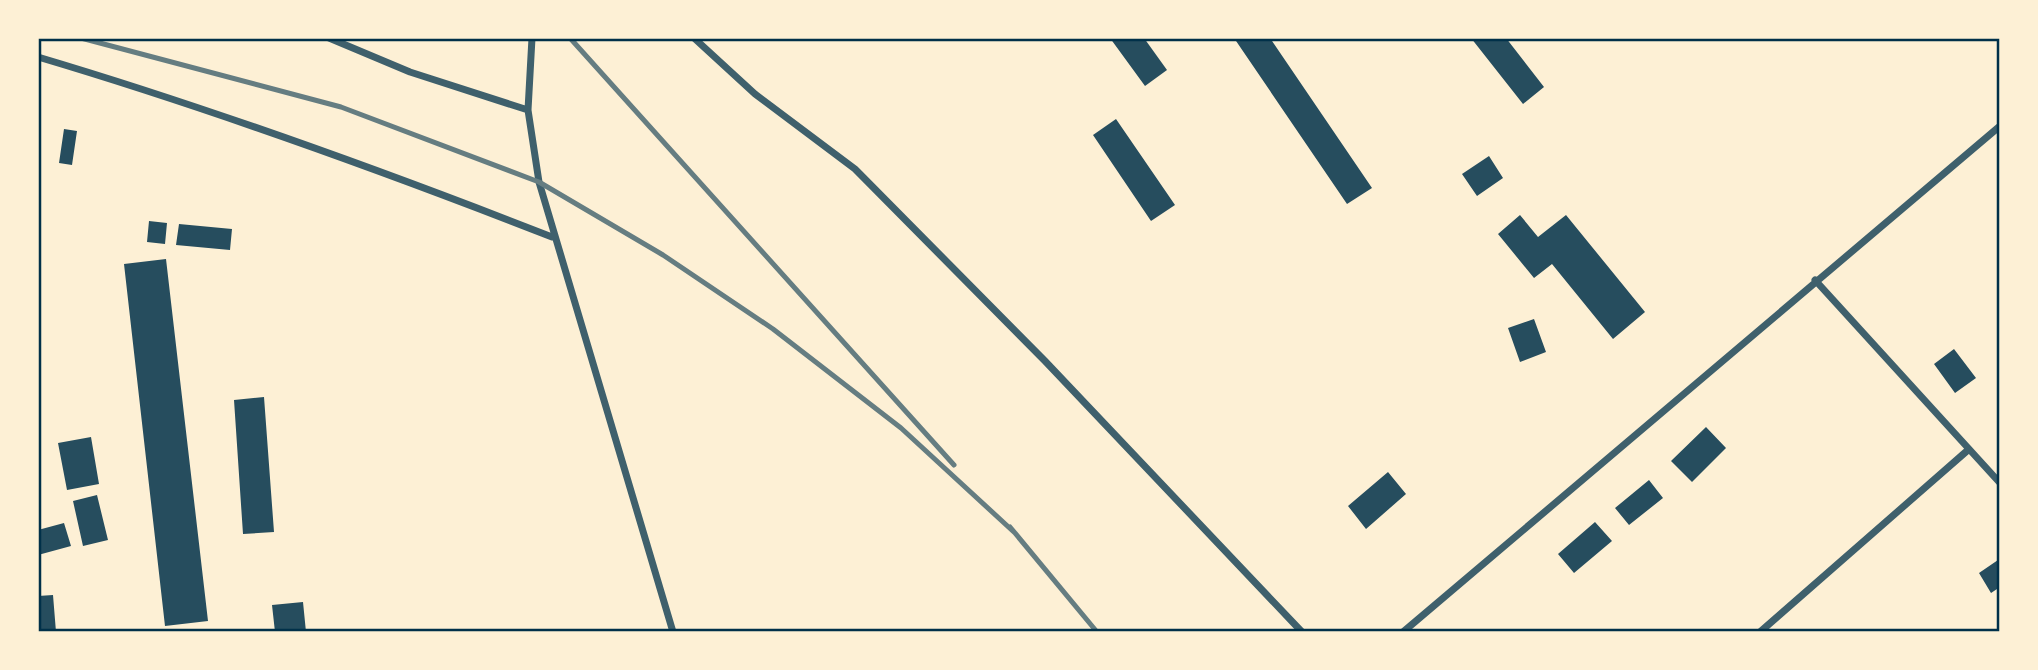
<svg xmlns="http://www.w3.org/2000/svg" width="2038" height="670" viewBox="0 0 2038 670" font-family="Arial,sans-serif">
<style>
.building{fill:#264d5e}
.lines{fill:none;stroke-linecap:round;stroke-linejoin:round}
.minor{stroke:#3f606c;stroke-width:7}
.rail{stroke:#657d81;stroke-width:5}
.neatline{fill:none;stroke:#003049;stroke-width:2.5}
</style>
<rect width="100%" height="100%" fill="#fdf0d5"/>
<!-- building -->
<path class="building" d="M1110 38H1144L1167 70 1145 86Z
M1234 38H1270L1372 188 1347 204Z
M1471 38H1506L1544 87 1523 104Z
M1116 119 1175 205 1151 221 1093 135Z
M64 129 77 131 72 165 59 163Z
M1489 156 1503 178 1477 196 1462 174Z
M1520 215 1538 237 1566 215 1645 312 1613 339 1552 264 1534 278 1498 234Z
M149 221 167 223 165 244 147 242Z
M179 224 232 229 230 250 176 245Z
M166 259 208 621 165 626 124 264Z
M1534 319 1546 352 1520 362 1508 328Z
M1954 349 1976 378 1955 393 1934 364Z
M264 397 274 532 243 534 234 400Z
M1706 427 1726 448 1692 482 1671 461Z
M91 437 99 484 67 490 58 443Z
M1388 472 1406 494 1366 529 1348 506Z
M1649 480 1663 498 1629 525 1615 508Z
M97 495 108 540 83 546 73 501Z
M1595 522 1612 541 1574 573 1558 554Z
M64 523 71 546 38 555V530Z
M1998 560 2000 587 1991 593 1979 573Z
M53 595 56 632H38V596Z
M303 602 306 632H275L272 605Z"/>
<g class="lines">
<!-- minor -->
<path class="minor" d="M329 38 410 72 528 110
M532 38 528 110 539 182 673 632
M694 38 755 94 855 169 1045 361 1302 632
M38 57C213 109 383 171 552 237
M1815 280 2000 483
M1403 632 2000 126
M1760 632 1968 450"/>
<!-- rail -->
<path class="rail" d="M81 38 341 107 539 182 663 255 773 329 901 428 1015 533
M570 38 954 465
M1010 527 1097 632"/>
</g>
<!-- border -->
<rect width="2038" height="670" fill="none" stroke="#fdf0d5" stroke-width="80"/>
<rect x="40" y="40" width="1958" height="590" class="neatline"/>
</svg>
